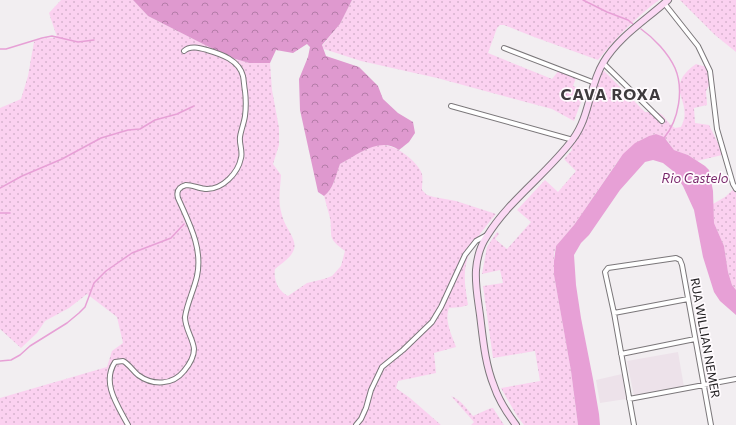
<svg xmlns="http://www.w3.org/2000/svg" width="736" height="425" viewBox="0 0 736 425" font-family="Commissioner,sans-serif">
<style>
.built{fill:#ede2ea}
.grass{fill:url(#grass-dots)}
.forest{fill:url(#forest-crowns)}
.water{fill:#e7a0d6}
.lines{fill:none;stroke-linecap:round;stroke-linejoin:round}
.stream{stroke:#e7a0d6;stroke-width:1.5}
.street-casing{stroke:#7b777a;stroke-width:6}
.secondary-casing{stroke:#7b777a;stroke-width:8}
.street{stroke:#fff;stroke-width:4}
.secondary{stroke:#fbd9f4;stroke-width:6}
.labels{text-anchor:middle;stroke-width:3.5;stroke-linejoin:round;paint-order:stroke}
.street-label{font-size:12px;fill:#232123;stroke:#fffbfe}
.water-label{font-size:13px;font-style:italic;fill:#79286b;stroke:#fffbfe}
.district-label{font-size:16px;font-weight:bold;letter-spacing:1px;fill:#3e3a3d;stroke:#fffbfe}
</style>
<defs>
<pattern id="grass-dots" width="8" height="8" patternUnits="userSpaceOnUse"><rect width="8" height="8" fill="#fbd1f0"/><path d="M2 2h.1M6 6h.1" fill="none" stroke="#d7b3ce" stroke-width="1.8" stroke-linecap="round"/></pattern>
<pattern id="forest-crowns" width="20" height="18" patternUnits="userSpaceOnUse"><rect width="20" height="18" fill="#df99cf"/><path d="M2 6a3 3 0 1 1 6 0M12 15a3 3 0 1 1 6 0" fill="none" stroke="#b47ca8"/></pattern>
</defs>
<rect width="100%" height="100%" fill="#f2eef1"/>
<!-- built -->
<path class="built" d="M678 352 684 387 634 396 627 361Z
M622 374 626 399 600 403 596 380Z"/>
<!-- grass -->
<path class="grass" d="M61 0H133L148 16 205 45 232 58 249 63H270L272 90 279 128V145L273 164 281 175C280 193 277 203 284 221 287 229 297 241 294 249 292 257 281 264 275 269 273 280 279 292 288 296L307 283 324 279 332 276 341 266 345 251C326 237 333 237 330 218 328 211 326 203 324 196 333 190 336 175 340 164 352 157 365 148 378 145 393 142 418 161 422 174 423 179 422 185 422 190L427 195 434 197 456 201 496 214C484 228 470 245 466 264 463 278 466 292 468 305L461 307 449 308C444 321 452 335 456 347L434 353 436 373 398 381 396 388 410 398 441 425H0V398L107 367 112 351 123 343 117 317 87 294 69 308 45 321 37 333 21 348 0 329V108L21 99 28 76 34 42 37 40 57 37 49 13Z
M352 0H659C636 17 616 38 598 60L534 37 504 25H500L497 28 488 53 552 79 560 69 577 75 573 86 585 91 574 121 552 109 437 78 361 61 324 49 322 46 340 24Z
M680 0H736V52L715 35Z
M696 64 703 66 708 65 714 76 706 91 707 105 694 108 695 123 709 125 719 145 722 155 697 161 688 155 674 150 667 140 656 134C640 138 627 149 617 162L574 225 556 246 554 254V275L571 371 578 425H524L517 416 501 388 540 381 535 351 493 358 483 286 503 283 500 270 482 274 487 247 497 232 499 234 495 239 507 249 531 222 517 210 545 180 558 192 576 171 564 159 572 150 570 143 602 69 645 112C668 111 660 117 675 128L681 127C695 100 661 89 696 64Z
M736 187V290L732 285 728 272 724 246 714 223 713 204 725 197Z
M451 396C460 399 467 409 473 416L491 408H493L504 425H471L474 422Z"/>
<!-- forest -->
<path class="forest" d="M133 0H352L340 24 322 45 326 56 359 67 378 86 383 99 398 113 413 122 415 133 409 142 399 150C380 136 357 155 340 164 336 175 333 190 324 196L318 192 300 110 299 79 308 57 310 47 307 44 293 53 276 50 270 63H249L232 58 205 45 148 16Z"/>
<!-- water -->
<path class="water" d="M656 134 664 137 674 150 688 155 705 166 709 170 713 191 714 223 724 246 728 272 732 285 736 290V315L720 301 714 292 703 257 694 210 683 186 673 171 663 163 653 160 645 162 620 190 589 235 581 243 574 255 576 285 581 318 593 379 599 414 600 425H578L571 371 554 275V261L556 246 574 225 623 154 635 143 649 136Z"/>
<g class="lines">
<!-- stream -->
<path class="stream" d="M583 0 607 12 628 20 633 24
M641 29C654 38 668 53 675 68 684 89 679 120 664 138
M0 49H6L42 38 52 36 78 42 94 40
M0 188 22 176 62 159 101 138 128 130 140 129 155 120 177 114 194 106
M0 213H10
M0 361 11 360 20 355 30 346 67 323 79 313 85 307 94 283 106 271 132 253 171 238 184 224"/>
<!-- street casing -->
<g class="street-casing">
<path id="street" d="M664 3 698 46 710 71 717 129 733 184 736 189
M504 48 595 83
M603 63 662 121
M451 106 573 140
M614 313 688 299
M621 354 695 339
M629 399 736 379
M128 425C118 406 101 383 115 362L123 361C129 364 133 371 138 375 153 386 173 385 184 371 189 365 194 357 194 349 193 338 185 329 185 317 187 303 194 290 197 276 203 248 189 223 178 198 176 191 179 187 186 185 193 185 200 189 207 189 223 189 238 173 241 158 243 151 239 144 240 137 241 130 244 123 245 116 246 108 246 99 245 91 244 86 244 81 243 76 239 60 221 54 207 50 200 48 190 45 184 51
M356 425 361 419 366 408 371 390 382 367 403 350 432 322 441 307 465 255 476 241 487 235
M634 425 614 313 605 272 608 268 676 258 680 260 682 265 711 425"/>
</g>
<!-- secondary casing -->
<g class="secondary-casing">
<path id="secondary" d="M516 425C507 413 499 401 494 386 485 364 483 339 480 315 478 300 475 285 476 270 477 258 480 246 487 236 509 200 548 173 573 139 590 116 589 86 603 63 618 37 646 20 668 0"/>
</g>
<!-- street -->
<use href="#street" class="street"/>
<!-- secondary -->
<use href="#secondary" class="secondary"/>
</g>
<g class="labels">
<!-- street labels -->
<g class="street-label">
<text transform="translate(705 338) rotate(80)" y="4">RUA WILLIAN NEMER</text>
</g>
<!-- water labels -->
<g class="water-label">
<text x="695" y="183">Rio Castelo</text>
</g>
<!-- district labels -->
<g class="district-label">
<text x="611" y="100">CAVA ROXA</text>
</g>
</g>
</svg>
